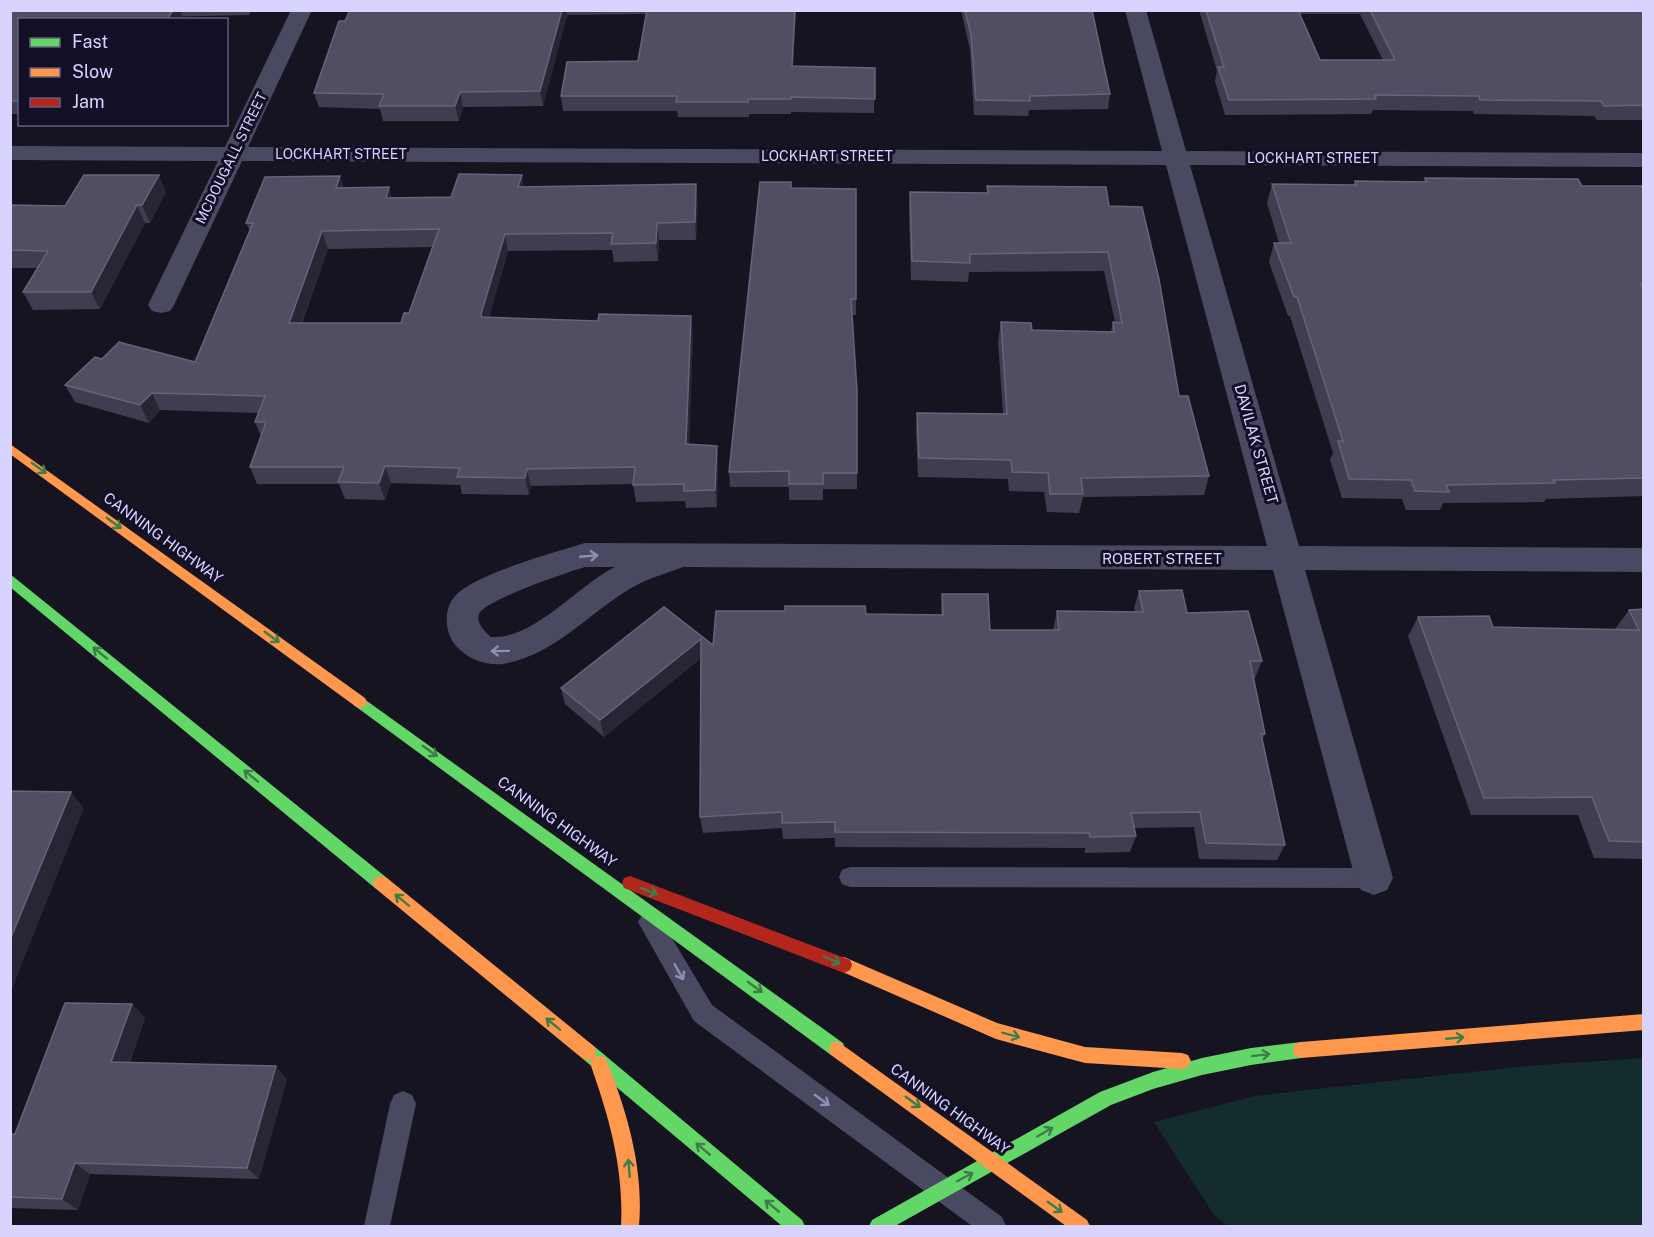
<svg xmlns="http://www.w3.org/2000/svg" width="1654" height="1237" viewBox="0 0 1654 1237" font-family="'Public Sans',sans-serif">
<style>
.green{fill:#132c2d}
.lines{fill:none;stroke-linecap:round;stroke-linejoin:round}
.lane{fill:#4a4962;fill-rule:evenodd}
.street{fill:#4a4962;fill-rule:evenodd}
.fast{fill:#63d668;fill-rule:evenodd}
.slow{fill:#ff974d;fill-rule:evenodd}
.jam{fill:#b3261e;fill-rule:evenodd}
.wall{fill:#403d50;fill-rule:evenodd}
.shaded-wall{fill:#282635}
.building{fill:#504e63;stroke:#66637b;stroke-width:1.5;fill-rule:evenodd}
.oneway{stroke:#3f7c4a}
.oneway2{stroke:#928eb0}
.labels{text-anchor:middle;stroke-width:6;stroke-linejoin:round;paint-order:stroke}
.far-street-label{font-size:14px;fill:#d9d4ff;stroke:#130f26}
.street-label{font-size:15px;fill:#d9d4ff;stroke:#130f26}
</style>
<rect width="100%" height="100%" fill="#161421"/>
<!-- green -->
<path class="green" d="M1643 1058V1226H1228L1214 1215 1154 1122 1255 1096 1527 1066Z"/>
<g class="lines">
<!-- lane -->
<path class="lane" d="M850 867 1374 868 1382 871 1385 878 1382 885 1374 888 850 887 842 884 839 877 842 870Z
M650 911 658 915 712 1005 1002 1217 1006 1226H972L694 1021 638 922 642 915Z
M403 1091 412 1095 416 1104 390 1226H364L390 1104 394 1095Z"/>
<!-- street -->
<path class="street" d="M291 10H312L248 147 1162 151 1125 10H1146L1186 151 1644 153V167L1190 165 1299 546 1644 548V572L1305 570 1393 878 1387 890 1374 895 1361 890 1355 878 1273 570 683 567C665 574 645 579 628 590 587 615 554 655 503 664 487 666 468 659 457 647 444 633 442 607 458 593 482 572 553 553 585 543L1267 546 1166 165 242 161 174 305 170 311 161 313 152 311 148 305 218 161 10 160V146L225 147ZM585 567H615C578 585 534 640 491 637 485 632 476 623 479 614 485 600 568 572 585 567Z"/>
<!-- fast -->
<path class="fast" d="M10 574 387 878 389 883 387 888 381 890 375 888 10 587Z
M360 696 843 1043 845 1049 843 1055 837 1057 831 1055 355 706 353 702 355 698Z
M1301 1042 1307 1044 1309 1050 1307 1056 1301 1058 1251 1065 1202 1075 1153 1089 1111 1105 895 1226H869L872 1220 1100 1092 1153 1072 1202 1058 1251 1048Z
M589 1045 595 1047 802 1220 805 1226H782L583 1059 581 1053 583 1047Z"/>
<!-- slow -->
<path class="slow" d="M10 444 365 698 367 702 365 706 360 708 355 706 10 454Z
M381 876 387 878 595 1047 596 1056 605 1057C627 1110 644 1169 639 1226H621C624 1168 609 1117 590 1063L592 1060 583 1059 375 888 373 883 375 878Z
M844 957 997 1023 1085 1047 1182 1053 1188 1055 1191 1061 1188 1067 1182 1069 1085 1063 996 1039 838 970 836 965 838 960Z
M1644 1014V1030L1301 1058 1295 1056 1293 1050 1295 1044 1301 1042Z
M837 1041 1087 1220 1090 1226H1066L831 1055 829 1049 831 1043Z"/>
<!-- jam -->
<path class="jam" d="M630 876 850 960 852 965 850 970 844 973 624 888 622 883 624 878Z"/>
</g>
<!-- wall -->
<path class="wall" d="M10 10H251L249 15 20 20V114H10Z
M350 10H796L793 66 875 68 874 113 791 112V114H749V117H678L677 111H563L561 96 638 61 646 14 567 15 543 106 463 107 459 121H383L380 109 319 107 314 93Z
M961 10H1092L1110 94 1108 109 1029 110 1028 116 974 115 970 50Z
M1199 10H1643L1644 12V120H1597L1594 116 1474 114 1473 111 1373 110 1371 114 1225 115 1215 81 1217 71ZM1300 14H1360L1383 60H1320Z
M1425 178 1582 186H1644V496L1546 499 1544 502 1443 503 1440 510H1406L1402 499 1342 498 1330 460 1333 453 1290 316H1288L1269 262 1274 243H1279L1267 203 1272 184 1353 185 1355 181 1423 182Z
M987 186 1109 206 1179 396 1209 476 1204 495 1083 497 1079 513 1047 512 1044 492 1009 491 1008 479 918 477 916 431 917 413 1003 414 998 341 1001 322 1032 330 1111 332 1113 322H1115L1104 271 969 272 968 282 911 280 909 210 910 192 987 193Z
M524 187 698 202 696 240H659L658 261 614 262 612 250 508 251 489 317 693 333 689 444 718 463 717 507 686 508 685 501 636 502 633 484 531 486 529 495 462 494 460 485 391 483 385 500 345 499 339 484H257L250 467 261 436 255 422 258 413 160 410 149 423 75 402 65 385 102 359 195 362 250 231 246 223 344 188 393 198 451 197ZM433 247 409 313 401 323H302L328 249Z
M791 188 856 299V315H852L857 473V489H823V500H789V487H730L729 472Z
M166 192 150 223H145L100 309 33 310 23 292 37 268H10V205L65 206Z
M1139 591 1187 613 1262 661 1255 678H1254L1265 734 1262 740 1285 845 1277 860 1199 859 1194 827 1134 828 1136 836 1130 852 1085 853V848L835 847V838L783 839 782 828 703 833 700 817 701 658 604 737 565 704 561 688 713 645 866 614 941 615 942 594 990 630H1053L1057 611 1135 612 1134 608Z
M1644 609V859L1594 858 1578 815H1471L1408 636 1418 617 1493 627 1615 629 1629 610Z
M132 1004 145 1018 130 1062 287 1079 259 1179 90 1174 78 1210 10 1208V1134H15Z"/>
<!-- shaded-wall -->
<path class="shaded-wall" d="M173 10H180L183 17 181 20H167Z
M562 10H566L567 15 543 106 540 91Z
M795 10H796L792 81V66Z
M460 92 463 107 459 121 455 106Z
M159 175 166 192 150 223 142 205Z
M522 175 525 192 518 187Z
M340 176 346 193 336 188Z
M696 184 698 202 696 240 695 222Z
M389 187 394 204 386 198Z
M137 205 145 223 100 309 91 292Z
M657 223 659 240 658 261 656 243Z
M322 231 328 249 295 340 289 323Z
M505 234 508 251 485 331 481 314Z
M691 316 693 333 688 461 686 444Z
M152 393 160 410 149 423 140 405Z
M717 446 718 463 717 507 715 490Z
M385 466 391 483 385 500 379 483Z
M527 469 531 486 529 495 525 478Z
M701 639 703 656 604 737 600 720Z
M71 792 84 808 10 994V940Z
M132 1004 145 1018 125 1075 111 1062Z
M276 1066 287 1079 259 1179 247 1168Z
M75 1163 90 1174 78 1210 62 1199Z"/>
<!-- building -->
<path class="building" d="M10 10H173L167 20H20V101H10Z
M350 10H562L540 91 460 92 455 106H379L384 94 314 93 339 21H345Z
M647 10H795L792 66 875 68V99L791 97V99H748V102H676L677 96H561L567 62 638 61Z
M965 10H1092L1110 94 1030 96V101L976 100 971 35Z
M1206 10H1298L1320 60H1395L1370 10H1643L1644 12V105L1604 106 1601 101 1480 100 1479 96 1375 95 1376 99 1229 100 1218 67H1224Z
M459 174 522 175 518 187 696 184 695 222 657 223 656 243 611 244 613 233 505 234 481 314 482 317 598 321 599 314 691 316 686 444 717 446 715 490 684 491V484L633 485 635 467 527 469 525 478 457 477 460 468 385 466 379 483 338 482 344 467H250L266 422H255L265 396 152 393 140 405 65 385 95 357 102 359 119 342 195 362 253 223H246L265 177 340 176 336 188 389 187 386 198 451 197ZM439 229 409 313H404L401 323H289L322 231Z
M84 175H159L142 205H137L91 292H23L48 251 10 250V205L65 206Z
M1425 178 1578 179 1582 186H1644V282L1640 284 1644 290V478L1553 480 1555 483 1446 485 1449 492 1415 491 1411 480 1349 479 1338 441H1343L1297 297H1294L1274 243H1291L1272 184 1356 185 1355 181 1427 182Z
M760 182H791V188L856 189V299H851L857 391V473H823V484H789V471L729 472Z
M987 186 1106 187 1109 206 1142 207 1159 279 1179 396H1188L1209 476 1081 478 1083 494H1050L1048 473 1012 472 1011 460 919 458 917 413 1007 414 1001 322 1031 323 1032 330 1114 332 1113 322 1122 323 1108 252 970 254V263L912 261 910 192 988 193Z
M1182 590 1187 613 1248 611 1262 661H1250L1265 734H1261L1285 845 1206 843 1200 812 1131 813 1136 836 1090 837 1089 833 835 832V822L782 823V812L700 817 701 639 600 720 561 688 664 607 713 645 716 611H785V606H865L866 614 943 615 942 594H988L990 630H1059L1057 611 1143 612 1139 591Z
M1644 609V842L1609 841 1592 797 1484 798 1418 617 1489 616 1493 627 1639 630 1629 610Z
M10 791 71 792 10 940Z
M65 1003 132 1004 111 1062 276 1066 247 1168 75 1163 62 1199 10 1197V1134H15Z"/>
<!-- one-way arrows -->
<defs><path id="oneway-shaft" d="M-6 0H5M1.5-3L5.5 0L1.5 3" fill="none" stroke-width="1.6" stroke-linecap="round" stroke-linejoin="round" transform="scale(1.5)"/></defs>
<g class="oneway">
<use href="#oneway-shaft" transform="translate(39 468) rotate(36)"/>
<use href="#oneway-shaft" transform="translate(114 523) rotate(36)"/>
<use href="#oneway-shaft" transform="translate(272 637) rotate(36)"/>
<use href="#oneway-shaft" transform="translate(100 653) rotate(-141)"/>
<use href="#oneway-shaft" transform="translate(430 751) rotate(36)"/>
<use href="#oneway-shaft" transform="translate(251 776) rotate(-141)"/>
<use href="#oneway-shaft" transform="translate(649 891) rotate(20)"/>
<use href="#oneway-shaft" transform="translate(402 900) rotate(-141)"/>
<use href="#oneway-shaft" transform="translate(832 960) rotate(23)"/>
<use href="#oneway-shaft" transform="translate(755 987) rotate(36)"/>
<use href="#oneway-shaft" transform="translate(553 1024) rotate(-141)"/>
<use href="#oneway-shaft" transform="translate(1011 1035) rotate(15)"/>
<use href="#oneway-shaft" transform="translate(1455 1038) rotate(-5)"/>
<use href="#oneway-shaft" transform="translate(1261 1055) rotate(-7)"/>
<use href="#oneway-shaft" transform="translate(913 1102) rotate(36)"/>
<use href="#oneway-shaft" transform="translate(1045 1132) rotate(-30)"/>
<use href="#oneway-shaft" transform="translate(703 1149) rotate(-140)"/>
<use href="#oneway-shaft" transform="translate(629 1168) rotate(-95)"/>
<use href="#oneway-shaft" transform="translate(965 1177) rotate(-28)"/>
<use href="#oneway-shaft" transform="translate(772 1206) rotate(-140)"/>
<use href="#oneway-shaft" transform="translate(1055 1207) rotate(36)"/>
</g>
<g class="oneway2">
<use href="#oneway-shaft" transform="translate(589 556) rotate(-5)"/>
<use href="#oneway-shaft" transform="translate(500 651) rotate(179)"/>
<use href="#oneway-shaft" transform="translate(679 972) rotate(60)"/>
<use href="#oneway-shaft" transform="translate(822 1100) rotate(36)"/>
</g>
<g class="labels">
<!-- far-street labels -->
<g class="far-street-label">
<text x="341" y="159">LOCKHART STREET</text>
<text x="827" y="161">LOCKHART STREET</text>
<text transform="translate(231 158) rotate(-64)" y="5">MCDOUGALL STREET</text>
<text x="1313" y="163">LOCKHART STREET</text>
</g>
<!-- street labels -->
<g class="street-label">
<text transform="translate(1256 444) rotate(74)" y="5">DAVILAK STREET</text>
<text transform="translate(163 538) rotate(36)" y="5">CANNING HIGHWAY</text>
<text x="1162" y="564">ROBERT STREET</text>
<text transform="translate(557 822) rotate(36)" y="5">CANNING HIGHWAY</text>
<text transform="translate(950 1109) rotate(36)" y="5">CANNING HIGHWAY</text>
</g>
</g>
<!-- border -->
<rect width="1654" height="1237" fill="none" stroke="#d9d4ff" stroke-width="24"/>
<!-- legend -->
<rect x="18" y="18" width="210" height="108" fill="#130f26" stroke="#625e7d" stroke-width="1.5"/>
<rect x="30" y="38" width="30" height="9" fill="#63d668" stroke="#625e7d" stroke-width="1.5"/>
<text x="72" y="48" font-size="18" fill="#d9d4ff">Fast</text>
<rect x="30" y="68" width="30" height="9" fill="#ff974d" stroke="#625e7d" stroke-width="1.5"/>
<text x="72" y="78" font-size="18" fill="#d9d4ff">Slow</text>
<rect x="30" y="98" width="30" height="9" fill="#b3261e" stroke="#625e7d" stroke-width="1.5"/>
<text x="72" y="108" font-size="18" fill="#d9d4ff">Jam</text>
</svg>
